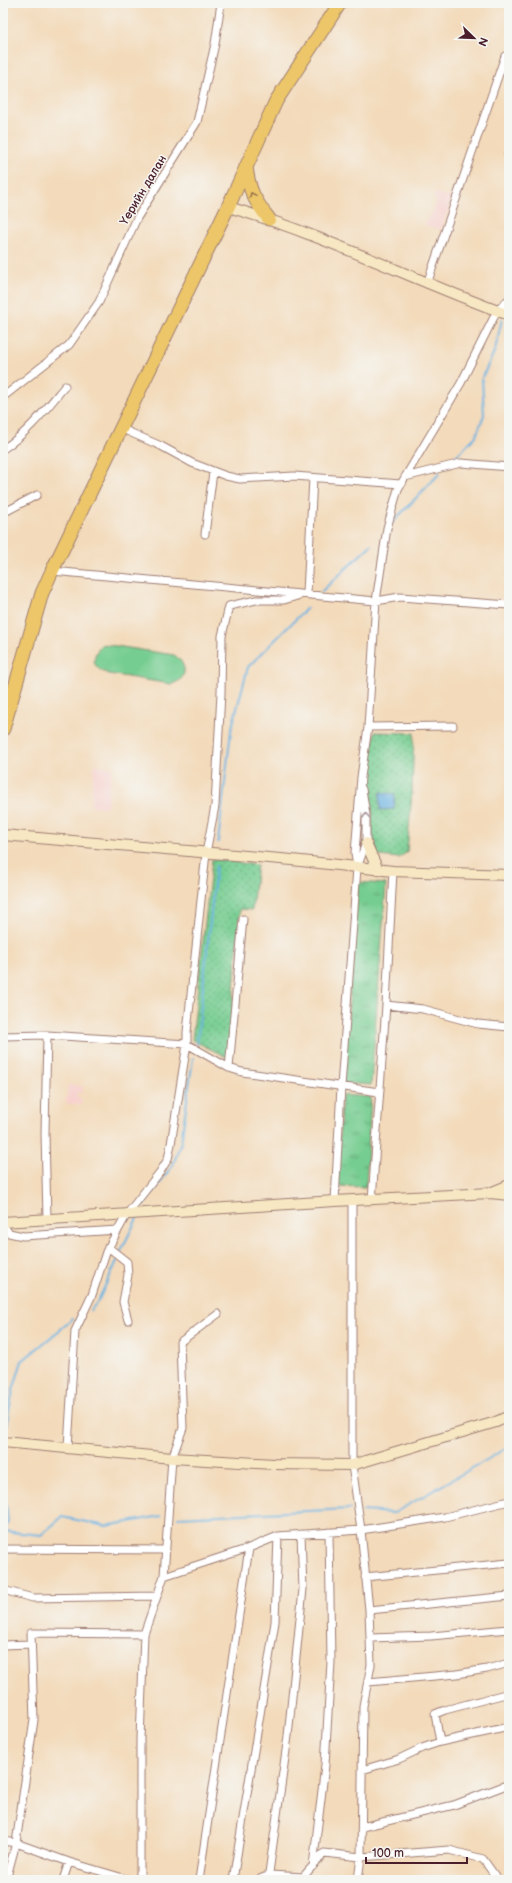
<svg xmlns="http://www.w3.org/2000/svg" width="512" height="1883" viewBox="0 0 512 1883" font-family="'Balsamiq Sans',sans-serif">
<style>
.built{fill:#f7d0cc}
.grass{fill:url(#grass-tufts);stroke:#60765e}
.park{fill:url(#park-dots);stroke:#60765e}
.pitch{fill:#76cd91;stroke:#60765e}
.water{fill:url(#water-ripples);stroke:#5a6986}
.lines{fill:none;stroke-linecap:round;stroke-linejoin:round}
.stream{stroke:#6ab3e2;stroke-width:2}
.street-casing{stroke:#9e7c72;stroke-width:9}
.secondary-casing{stroke:#9e7c72;stroke-width:12}
.highway-casing{stroke:#9e7c72;stroke-width:15}
.street{stroke:#fff;stroke-width:7}
.secondary{stroke:#f7e8c3;stroke-width:10}
.highway{stroke:#ecc669;stroke-width:13}
.oneway{stroke:#9b724a}
.oneway2{stroke:#ae9aa0}
.labels{text-anchor:middle;stroke-width:3;stroke-linejoin:round;paint-order:stroke}
.street-label{font-size:12px;fill:#4a1f2b;stroke:#f6f6f2}
</style>
<defs>
<pattern id="grass-tufts" width="24" height="20" patternUnits="userSpaceOnUse"><rect width="24" height="20" fill="#76cd91"/><path d="M3 7l-1-3M5 7V3M7 7l1-3M15 17l-1-3M17 17v-4M19 17l1-3" fill="none" stroke="#63a677"/></pattern>
<pattern id="park-dots" width="8" height="8" patternUnits="userSpaceOnUse"><rect width="8" height="8" fill="#76cd91"/><path d="M2 2h.1M6 6h.1" fill="none" stroke="#63a677" stroke-width="1.8" stroke-linecap="round"/></pattern>
<pattern id="water-ripples" width="26" height="14" patternUnits="userSpaceOnUse"><rect width="26" height="14" fill="#6ab3e2"/><path d="M2 4q2-2 4 0t4 0M15 11q2-2 4 0t4 0" fill="none" stroke="#5991b7"/></pattern>
</defs>
<rect width="100%" height="100%" fill="#f6f6f2"/>
<filter id="ink" filterUnits="userSpaceOnUse"><feTurbulence type="fractalNoise" baseFrequency=".025" numOctaves="2"/><feDisplacementMap in="SourceGraphic" scale="8" xChannelSelector="R" yChannelSelector="G"/><feConvolveMatrix kernelMatrix="1 2 1 2 8 2 1 2 1" color-interpolation-filters="sRGB"/></filter>
<filter id="wash" filterUnits="userSpaceOnUse"><feTurbulence type="fractalNoise" baseFrequency=".012" numOctaves="4" result="noise"/><feDisplacementMap in="SourceGraphic" scale="16" xChannelSelector="R" yChannelSelector="G"/><feGaussianBlur stdDeviation="0.9" result="paint"/><feColorMatrix in="noise" values="0 0 0 0 0 0 0 0 0 0 0 0 0 0 0 0 0 1.4 0 .05"/><feComposite in="paint" operator="in"/></filter>
<g filter="url(#wash)">
<rect width="100%" height="100%" fill="#f3daba"/>
<!-- built -->
<path class="built" d="M436 193 452 198 441 230 425 225 429 214 432 215 437 200 434 199Z
M94 764 112 768 107 807 91 806Z
M68 1085 83 1086 82 1093H77V1097L81 1098V1105L66 1103Z"/>
<!-- grass -->
<path class="grass" d="M358 882 386 884 371 1085 343 1083Z
M342 1095 371 1097 366 1187 336 1186Z"/>
<!-- park -->
<path class="park" d="M375 732 414 733 412 792 407 852 399 858 378 856 372 845V812L367 773Z
M212 859 257 865 252 910 240 909 229 1058 192 1040Z"/>
<!-- pitch -->
<path class="pitch" d="M103 644 174 655C188 664 188 680 171 684L109 674C91 668 90 657 103 644Z"/>
<!-- water -->
<path class="water" d="M380 792 395 794 394 809 380 810Z"/>
<g class="lines">
<!-- stream -->
<path class="stream" d="M452 460 476 436 484 415 482 378 495 350 502 319
M391 524 440 473
M321 592 371 545
M218 842 231 731 248 667 307 608
M197 1044 216 866
M143 1206 173 1165 181 1142 193 1058
M121 1251 137 1218
M91 1310 98 1301 117 1261
M4 1436 13 1390 22 1361 73 1319
M3 1477 8 1522 5 1529
M362 1511 394 1513 509 1447
M178 1517 350 1509
M3 1531 41 1535 62 1517 106 1526 161 1516"/>
</g>
</g>
<g filter="url(#ink)">
<g class="lines">
<!-- street casing -->
<g class="street-casing">
<path id="street" d="M508 155H509
M427 284 505 56
M3 397 69 345 99 302 137 218 197 122 215 44 221 3
M120 428 161 446 192 463 226 476 240 479 294 476 401 484
M3 449C28 433 46 409 65 386
M405 477 461 463 509 467
M3 513 37 495
M205 534 213 472
M52 571 376 601 400 597 509 605
M368 727 453 726
M358 865 366 843V815L362 789
M386 1005 423 1009 478 1024 509 1027
M47 1035 45 1133 47 1219
M3 1036 47 1035 187 1044 229 1068 242 1072 379 1092
M229 1068 243 919
M372 1200 386 1005 393 871
M335 1201 341 1087 357 868 355 853 361 777 368 727 376 601 387 528 398 489 461 383 497 311 509 299
M352 1201V1465L361 1530 369 1610 371 1665 363 1706 361 1857 358 1880
M3 1225 9 1233 23 1236 118 1230
M108 1247 127 1262 128 1275 123 1302 128 1320
M68 1447 75 1331 92 1295 106 1252 127 1214 160 1172 168 1159 171 1144 187 1044V1032L206 853 215 806 221 693 222 636 229 606 256 600H284L307 593 313 478
M3 1549 166 1550
M164 1576 249 1548 278 1536 361 1530 445 1517 509 1501
M365 1577 509 1563
M3 1590 33 1598 157 1596
M369 1610 509 1596
M370 1638 431 1636 509 1629
M3 1645 31 1644
M368 1682 457 1674 487 1669 509 1663
M440 1742 435 1714 445 1710 509 1693
M362 1770 399 1759 422 1748 440 1742 509 1727
M362 1827 454 1805 509 1784
M3 1841 16 1843 69 1862 130 1880
M313 1866 325 1765 331 1662 329 1532
M6 1880 16 1843 34 1720 31 1633 144 1634
M63 1880 69 1862
M140 1880V1739L144 1634 164 1576 172 1458 183 1428 180 1342 218 1314
M199 1880 249 1548
M233 1880 275 1622 278 1536
M257 1880 270 1875 303 1877 324 1853 361 1857 449 1850 483 1859 498 1880
M268 1880 288 1736 303 1589 301 1534"/>
</g>
<!-- secondary casing -->
<g class="secondary-casing">
<path id="secondary" d="M228 207C323 234 415 281 509 315
M3 835 292 860 393 871 509 875
M366 843 378 870
M492 1192 509 1185
M3 1222 335 1201 490 1193 509 1195
M3 1442 172 1458 274 1464 352 1465 496 1422 509 1416"/>
</g>
<!-- highway casing -->
<g class="highway-casing">
<path id="highway" d="M246 167C249 190 254 200 269 219
M3 729 42 593 52 571 228 207 276 101 340 3"/>
</g>
<!-- street -->
<use href="#street" class="street"/>
<!-- secondary -->
<use href="#secondary" class="secondary"/>
<!-- highway -->
<use href="#highway" class="highway"/>
</g>
<!-- one-way arrows -->
<defs><path id="oneway-chevron" d="M-2-3.5L2.5 0L-2 3.5" fill="none" stroke-width="1.6" stroke-linecap="round" stroke-linejoin="round"/></defs>
<use class="oneway" href="#oneway-chevron" transform="translate(252 195) rotate(-114)"/>
<use class="oneway2" href="#oneway-chevron" transform="translate(366 816) rotate(-93)"/>
</g>
<g class="labels">
<!-- street labels -->
<g class="street-label">
<text transform="translate(143 190) rotate(-59)" y="4">Үерийн далан</text>
</g>
</g>
<!-- margin -->
<rect width="512" height="1883" fill="none" stroke="#f6f6f2" stroke-width="16"/>
<!-- north arrow -->
<g transform="translate(474 38) rotate(113)" stroke="#f6f6f2" stroke-width="3" paint-order="stroke">
<path d="M0-3L7 15L0 10L-7 15Z" fill="#4a1f2b"/>
<text y="-6" font-size="11" font-weight="bold" text-anchor="middle" fill="#4a1f2b">N</text>
</g>
<!-- scale -->
<path d="M366 1857v6h101v-6" fill="none" stroke="#4a1f2b" stroke-width="2"/>
<text x="372" y="1857" font-size="12" fill="#4a1f2b" stroke="#f6f6f2" stroke-width="3" paint-order="stroke">100 m</text>
</svg>
